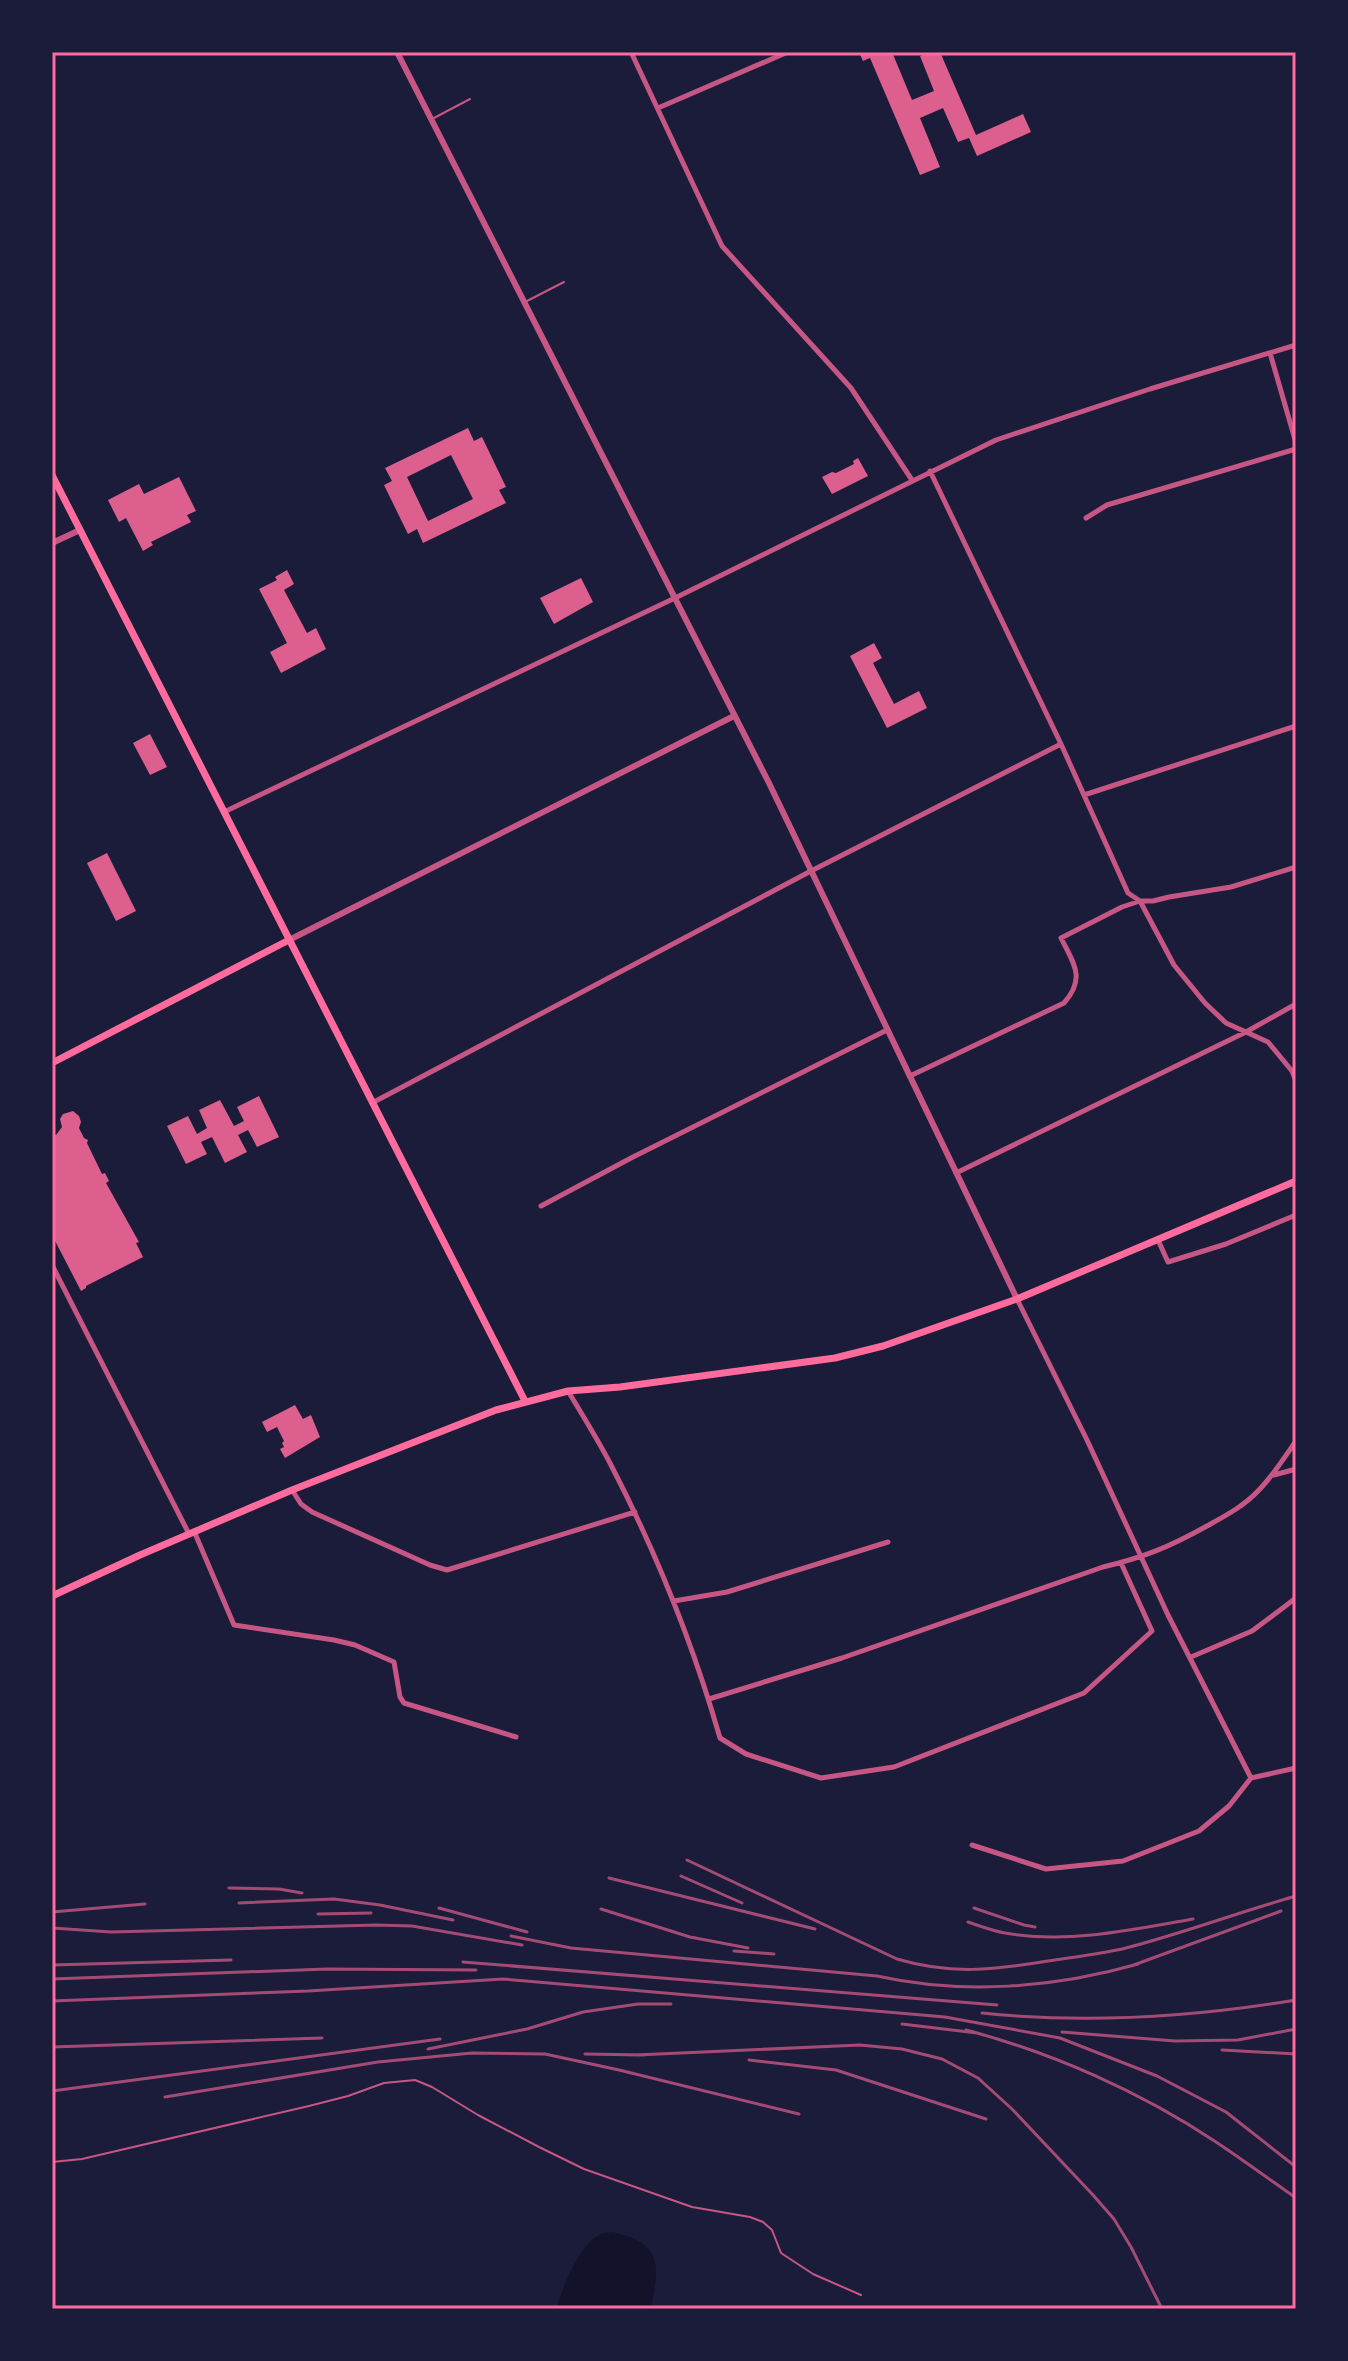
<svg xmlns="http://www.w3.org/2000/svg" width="1348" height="2361" viewBox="0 0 1348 2361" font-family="'Work Sans',sans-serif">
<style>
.water{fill:#12122b}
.building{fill:#dd5f8e;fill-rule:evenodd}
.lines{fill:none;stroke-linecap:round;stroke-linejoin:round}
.service{stroke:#c65784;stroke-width:2}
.minor{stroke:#c65784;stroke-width:5}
.tertiary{stroke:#c65784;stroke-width:6}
.secondary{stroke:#ff6b9d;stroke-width:7}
.rail{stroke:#a44b75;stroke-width:3}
.neatline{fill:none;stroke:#ff6b9d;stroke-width:3}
</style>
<rect width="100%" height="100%" fill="#1b1b3a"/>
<!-- water -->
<path class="water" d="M612 2232C664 2243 659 2266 651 2309H557C560 2291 581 2243 599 2235 603 2233 607 2233 612 2232Z"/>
<!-- building -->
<path class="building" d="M859 52H892L912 100 934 91 920 56 931 52H940L976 135 1023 114 1031 132 977 156 969 138 958 142 943 108 920 118 940 167 920 175 870 58 863 61Z
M468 428 474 441 482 437 506 487 499 490 506 503 423 543 417 529 408 534 384 485 392 481 385 468ZM451 455 473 499 428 521 407 477Z
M858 458 868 476 832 494 822 477 832 472 836 473 854 464 853 461Z
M179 477 196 511 187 515 191 522 151 542 153 545 143 551 126 518 119 522 108 500 139 484 144 494Z
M287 570 294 584 284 590 307 633 316 628 326 649 281 673 270 652 287 643 259 589 277 580 275 577Z
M581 578 593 602 554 624 540 598Z
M874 643 882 658 873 663 894 704 919 691 927 708 887 728 850 656Z
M150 734 167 767 150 775 133 743Z
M107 853 136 911 116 921 87 863Z
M259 1096 279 1137 257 1147 248 1130 238 1135 247 1152 225 1163 212 1137 201 1142 207 1154 186 1164 167 1126 188 1116 197 1134 207 1128 199 1110 220 1100 234 1126 244 1121 237 1107Z
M73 1111 79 1116 81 1122 79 1128 84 1138 88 1140 87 1143 102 1174 105 1173 109 1181 106 1183 139 1242 136 1243 143 1257 86 1286V1288L81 1291 52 1235V1133L56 1135 62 1127 60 1119 63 1114Z
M295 1405 303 1419 311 1415 320 1437 285 1458 280 1449 284 1447 282 1443 284 1441 277 1427 267 1432 262 1422Z"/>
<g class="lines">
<!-- service -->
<path class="service" d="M432 119 470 99
M525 302 564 282
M52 2162 82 2159 309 2106 348 2096 384 2083 415 2080 432 2087 478 2115 539 2147 584 2169 692 2207 750 2217 763 2222 772 2230 781 2253 813 2274 861 2295"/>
<!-- minor -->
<path class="minor" d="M631 52 722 246 851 388 912 480
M658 108 788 52
M1270 353 1296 443
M930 471 1061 744 1128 893 1140 901 1174 965 1205 1003 1226 1023 1268 1042 1292 1071 1296 1081
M1086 518 1107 505 1296 449
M1084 795 1296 726
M224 812 675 598 996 440 1150 389 1296 345
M910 1076 1064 1003C1086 978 1074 964 1061 938L1122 907 1140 901H1153L1169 897 1231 887 1296 867
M372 1103 811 871 1061 744
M956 1173 1246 1032 1296 1004
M541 1206 633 1157 887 1030
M1158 1240 1168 1262 1226 1244 1296 1215
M52 1265 189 1534
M1017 1299 1087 1440 1168 1615 1251 1778
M568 1391C583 1416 598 1440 611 1465 656 1552 693 1644 720 1738L746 1754 821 1778 894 1767 1084 1693 1152 1631 1121 1563
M1274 1475 1296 1469
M292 1490 301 1504 312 1512 430 1565 447 1570 635 1512
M194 1531 234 1625 334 1640 355 1645 394 1662 400 1697 404 1703 516 1737
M674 1601 727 1592 888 1542
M1191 1657 1252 1631 1296 1598
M709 1699 842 1658 1103 1567C1145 1557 1169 1547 1207 1526 1225 1516 1244 1506 1258 1491 1273 1476 1284 1458 1296 1441
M1251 1778 1296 1768
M972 1845 1046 1869 1123 1861 1199 1831 1229 1806 1251 1778"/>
<!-- tertiary -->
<path class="tertiary" d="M397 52 769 783 1017 1299
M52 543 80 530
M289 940 734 716"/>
<!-- secondary -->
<path class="secondary" d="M52 475 525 1401
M52 1063 289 940
M52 1596 140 1555 292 1490 496 1410 568 1391 620 1387 835 1358 883 1346 1017 1299 1296 1181"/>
<!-- rail -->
<path class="rail" d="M687 1860 897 1959C951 1975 993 1970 1048 1961 1074 1957 1101 1954 1126 1948 1184 1933 1239 1912 1296 1896
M681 1876 742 1903
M609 1878 815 1929
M229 1888 279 1889 302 1893
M239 1903 334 1899 380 1905 453 1920
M439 1908 527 1932
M974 1908 1024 1925 1035 1927
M601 1909 690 1937 748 1948
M52 1912 145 1904
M318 1914 371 1913
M968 1922C980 1926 993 1931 1005 1933 1067 1944 1132 1930 1193 1919
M52 1928 111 1932 376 1925 412 1926 522 1945
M511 1936 571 1948 877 1976C963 1995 1054 1988 1138 1964
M734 1951 774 1954
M463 1962 997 2005
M52 1965 231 1960
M1131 1966 1281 1911
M52 1979 327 1969 476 1970
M52 2001 308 1991 503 1979 945 2017 1060 2038 1157 2076 1226 2112 1296 2167
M982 2013C1086 2024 1193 2017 1296 2000
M902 2024 977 2033
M966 2030C1053 2053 1141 2092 1216 2142 1243 2160 1269 2179 1296 2198
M1062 2032 1175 2041 1238 2040 1296 2029
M52 2047 322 2038
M428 2049 527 2029 583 2012 638 2004H671
M1222 2050 1296 2054
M585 2054 645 2055
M636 2055 860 2045 902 2049 942 2059 978 2078 1012 2109 1093 2195 1114 2219 1131 2247 1162 2309
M749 2060 836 2070 986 2119
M52 2091 440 2039
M165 2097 378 2062 472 2053 545 2054 619 2070 799 2114"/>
</g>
<!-- border -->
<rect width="1348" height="2361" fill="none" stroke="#1b1b3a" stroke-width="108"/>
<rect x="54" y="54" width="1240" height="2253" class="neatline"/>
</svg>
